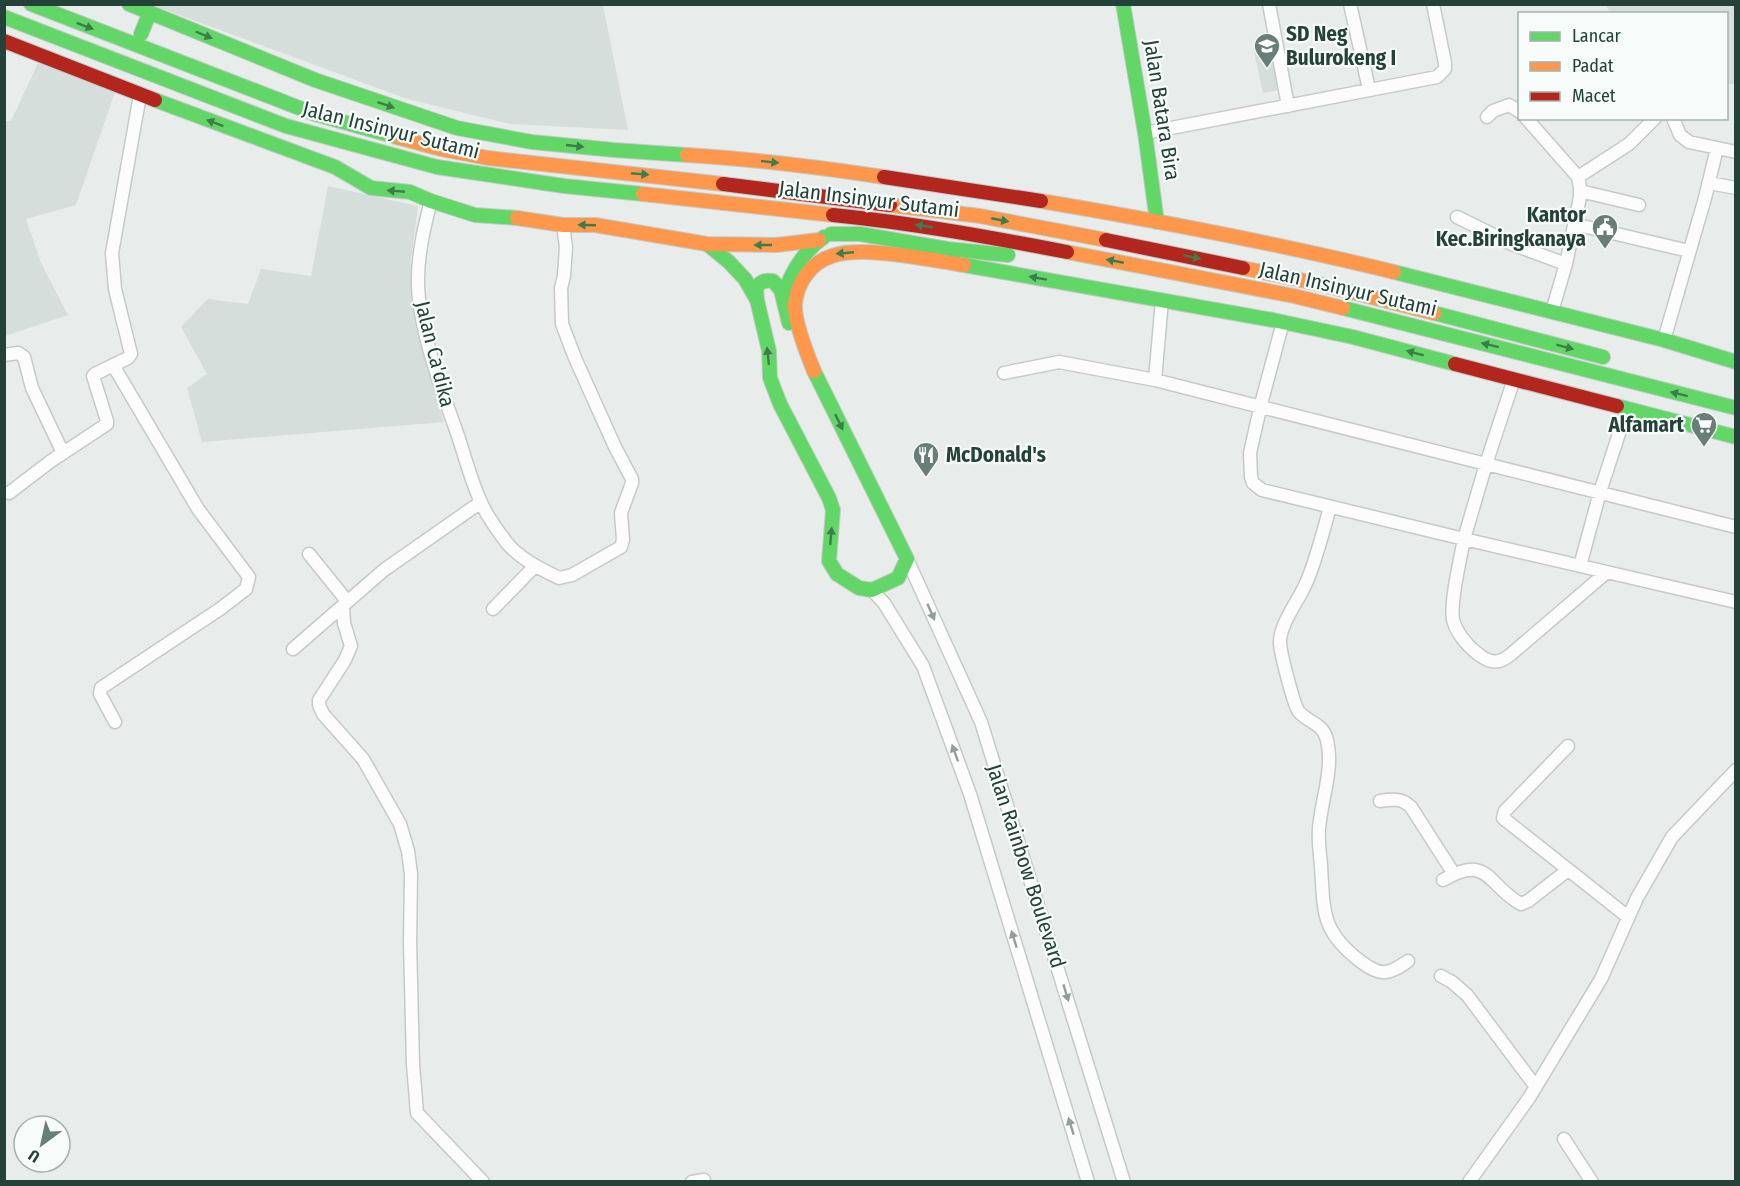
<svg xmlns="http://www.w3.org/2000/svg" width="1740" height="1186" viewBox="0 0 1740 1186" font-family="'Fira Sans Condensed',sans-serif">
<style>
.built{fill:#d6dedb}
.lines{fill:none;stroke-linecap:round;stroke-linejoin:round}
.street-casing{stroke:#c5cac8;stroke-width:15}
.fast-casing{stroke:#c3cbc8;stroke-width:16}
.slow-casing{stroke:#c3cbc8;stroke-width:16}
.jam-casing{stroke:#c3cbc8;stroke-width:16}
.street{stroke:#fcfcfc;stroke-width:12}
.fast{stroke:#63d668;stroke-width:14}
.slow{stroke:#ff974d;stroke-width:14}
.jam{stroke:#b3261e;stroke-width:14}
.oneway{fill:#3d7d4c}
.oneway2{fill:#909f9b}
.labels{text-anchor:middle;stroke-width:4.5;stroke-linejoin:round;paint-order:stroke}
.poi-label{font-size:21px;font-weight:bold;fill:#24423a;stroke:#f7fbf9;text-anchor:start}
.street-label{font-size:21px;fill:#24423a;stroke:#f7fbf9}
</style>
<rect width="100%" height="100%" fill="#e8edeb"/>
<!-- built -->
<path class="built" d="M152 5H603L628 130 510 124 407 99Z
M1606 5H1735V84H1727L1726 14 1610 13Z
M1272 44 1282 90 1263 93 1253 48Z
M38 63 115 92 76 205 26 219 41 263 68 315 5 336V121H11Z
M328 186 418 206 411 261 416 329 444 422 202 442 187 388 207 374 181 327 208 299 248 304 261 269 311 276Z"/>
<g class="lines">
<!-- street casing -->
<g class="street-casing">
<path id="street" d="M1269 4 1288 106
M1350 4 1369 89
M1487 117 1493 111 1509 105 1520 112
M1526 118 1578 177 1580 187V197L1566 264 1552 311
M1673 118 1680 135 1689 142 1736 152
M1145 133 1437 77 1445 69V63L1433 4
M1578 177 1629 144 1655 118
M1709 183 1736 188
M1580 191 1639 205
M431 201C425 223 418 256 418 278 417 326 442 390 458 436 465 457 471 480 480 500 486 515 497 530 507 543 520 559 541 569 559 578L572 575 621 547 623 540 621 513 632 483V479L615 447 575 358 562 324 561 288 564 276 566 247 563 225
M1457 217 1514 245 1566 264
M1574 224 1689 251
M1283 322 1261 404 1250 453 1251 477 1253 483 1262 490 1464 539 1486 464 1736 527
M1664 340 1705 198 1717 148
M4 355 18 353 24 357 32 388 63 453
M113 365 198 509 249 577 246 589 220 609 101 688 100 694 115 722
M1004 373 1059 362 1155 380 1486 464 1514 379
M1155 380 1162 300
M9 493 51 461 107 424V421L93 376 95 374 128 358 131 354 115 289 112 253 140 95
M1330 507C1323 532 1317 557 1307 581 1300 599 1280 623 1280 642 1280 652 1294 706 1299 712 1309 723 1323 723 1327 740 1334 770 1321 800 1319 829 1318 841 1320 854 1321 866 1324 912 1321 931 1360 961 1381 977 1388 975 1408 961
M309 554 347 601
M907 559 981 722 1124 1182
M1580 566 1600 492 1627 409
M1607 572 1510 655C1500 663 1492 664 1481 656 1470 649 1458 635 1454 623 1448 609 1461 556 1464 539L1736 602
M872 590 884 603 923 666 970 794 1088 1182
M343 606 344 623 351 646 345 660 323 694 319 700V705L323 714 363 759 400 824 408 851 411 874 410 942 413 1064 417 1113 483 1182
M493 609 535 566
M293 649 384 570 481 502
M1568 746 1505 811 1503 818 1628 917
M1380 801C1392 799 1402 798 1411 807L1454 874
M1443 880C1490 853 1487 886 1521 904L1528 901 1568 870
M1441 976 1452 982 1467 995 1536 1087
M1564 1139 1592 1182
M692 1182 704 1180
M1469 1182 1529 1098 1601 979 1637 898 1672 837 1736 770"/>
</g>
<!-- fast casing -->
<g class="fast-casing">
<path id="fast" d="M31 4 315 114 400 138
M129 4 315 80 457 128 532 142 614 150 687 155
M1123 4 1145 133 1157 222
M4 17 286 126 437 167 564 186 643 194
M141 34 150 12
M155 100 335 167 371 188 410 192 431 201 475 215 517 218
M831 234H860L948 249 1008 255
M707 244 729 262 745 279 757 300 769 351 770 378 780 404 829 498 833 510 829 561 837 574 859 588 872 590 898 578 907 559 814 371
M964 265 1273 320 1353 337 1455 364
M1394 272 1664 340 1736 362
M785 291C793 269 805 250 824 237
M757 300 756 288C761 281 765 280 773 281L781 290 789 323
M1343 308 1736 408
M1434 313 1603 357
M1617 406 1736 437"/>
</g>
<!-- slow casing -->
<g class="slow-casing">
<path id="slow" d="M400 138 441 149 488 158 723 184
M687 155C753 159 818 167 884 177
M643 194 833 215
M1041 201C1159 221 1277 243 1394 272
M890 205 980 216 1106 240
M517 218 563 225H595L707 244 776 245 819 240
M1067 252 1294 296 1343 308
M1243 268 1324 285 1434 313
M814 371C807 354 794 322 795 304 797 283 811 262 832 256 862 245 931 260 964 265"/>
</g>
<!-- jam casing -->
<g class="jam-casing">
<path id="jam" d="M4 41 155 100
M884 177 1041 201
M723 184 890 205
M833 215C912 223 989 237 1067 252
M1106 240 1243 268
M1455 364 1617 406"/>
</g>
<!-- street -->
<use href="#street" class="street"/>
<!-- fast -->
<use href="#fast" class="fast"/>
<!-- slow -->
<use href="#slow" class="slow"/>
<!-- jam -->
<use href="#jam" class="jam"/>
</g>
<!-- one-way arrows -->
<defs><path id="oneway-solid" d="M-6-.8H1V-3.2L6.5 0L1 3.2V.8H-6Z" transform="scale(1.5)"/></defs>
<g class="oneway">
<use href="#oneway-solid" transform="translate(85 26) rotate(21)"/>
<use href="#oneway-solid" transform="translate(204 35) rotate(23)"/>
<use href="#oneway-solid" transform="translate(386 105) rotate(19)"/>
<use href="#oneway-solid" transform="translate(215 123) rotate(-159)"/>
<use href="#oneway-solid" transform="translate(575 146) rotate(6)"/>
<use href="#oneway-solid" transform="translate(770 162) rotate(6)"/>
<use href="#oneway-solid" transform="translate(640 174) rotate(5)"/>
<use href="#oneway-solid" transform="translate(396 191) rotate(-175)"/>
<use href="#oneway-solid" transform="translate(1000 220) rotate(11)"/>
<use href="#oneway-solid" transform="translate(587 225) rotate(-178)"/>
<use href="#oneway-solid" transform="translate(924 226) rotate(-172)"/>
<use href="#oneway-solid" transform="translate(763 245) rotate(-180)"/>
<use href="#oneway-solid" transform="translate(845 253) rotate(175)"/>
<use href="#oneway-solid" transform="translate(1192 257) rotate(12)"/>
<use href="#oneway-solid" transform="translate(1115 261) rotate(-169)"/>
<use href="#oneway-solid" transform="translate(1038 278) rotate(-170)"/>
<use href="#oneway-solid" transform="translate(1490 345) rotate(-166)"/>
<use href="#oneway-solid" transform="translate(1565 347) rotate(15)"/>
<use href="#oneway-solid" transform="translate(1415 353) rotate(-165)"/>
<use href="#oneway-solid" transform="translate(768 356) rotate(-96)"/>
<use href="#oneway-solid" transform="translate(1679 394) rotate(-166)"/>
<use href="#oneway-solid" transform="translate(839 422) rotate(64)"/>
<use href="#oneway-solid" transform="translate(831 536) rotate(-85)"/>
</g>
<g class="oneway2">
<use href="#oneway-solid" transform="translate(931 612) rotate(66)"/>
<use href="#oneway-solid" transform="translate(955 753) rotate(-110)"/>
<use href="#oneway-solid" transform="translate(1014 939) rotate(-107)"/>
<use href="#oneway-solid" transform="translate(1066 993) rotate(73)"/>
<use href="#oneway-solid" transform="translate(1071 1126) rotate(-107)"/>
</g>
<!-- icons -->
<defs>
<g id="school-pin" transform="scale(1.35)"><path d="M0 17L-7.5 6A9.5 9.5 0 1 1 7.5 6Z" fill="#697e78" stroke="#f7fbf9"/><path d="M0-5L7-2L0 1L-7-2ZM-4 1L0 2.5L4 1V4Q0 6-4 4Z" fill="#fff"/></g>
<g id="civic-pin" transform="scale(1.35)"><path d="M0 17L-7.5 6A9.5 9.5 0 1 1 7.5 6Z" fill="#697e78" stroke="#f7fbf9"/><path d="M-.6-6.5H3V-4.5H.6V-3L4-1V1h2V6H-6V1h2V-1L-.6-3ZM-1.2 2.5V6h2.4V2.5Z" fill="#fff"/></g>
<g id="supermarket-pin" transform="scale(1.35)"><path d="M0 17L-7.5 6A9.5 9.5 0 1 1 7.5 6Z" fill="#697e78" stroke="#f7fbf9"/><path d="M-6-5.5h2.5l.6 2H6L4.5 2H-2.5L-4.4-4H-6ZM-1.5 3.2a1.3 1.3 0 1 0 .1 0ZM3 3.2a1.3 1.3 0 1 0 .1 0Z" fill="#fff"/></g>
<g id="restaurant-pin" transform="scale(1.35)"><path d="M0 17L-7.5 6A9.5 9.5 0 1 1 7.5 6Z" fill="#697e78" stroke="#f7fbf9"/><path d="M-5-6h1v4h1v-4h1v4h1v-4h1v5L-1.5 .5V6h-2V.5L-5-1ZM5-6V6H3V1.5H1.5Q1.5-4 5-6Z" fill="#fff"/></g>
</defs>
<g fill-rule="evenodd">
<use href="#school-pin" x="1267" y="46"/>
<use href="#civic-pin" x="1605" y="227"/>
<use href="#supermarket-pin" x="1704" y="425"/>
<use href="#restaurant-pin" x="926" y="455"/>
</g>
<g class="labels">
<!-- poi labels -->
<g class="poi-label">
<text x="1286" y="41">SD Neg<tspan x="1286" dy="24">Bulurokeng I</tspan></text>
<text x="1586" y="222" text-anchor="end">Kantor<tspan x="1586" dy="24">Kec.Biringkanaya</tspan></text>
<text x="1684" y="432" text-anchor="end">Alfamart</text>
<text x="946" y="462">McDonald's</text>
</g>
<!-- street labels -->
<g class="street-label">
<text transform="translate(1162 110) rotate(81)" y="7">Jalan Batara Bira</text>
<text transform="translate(391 130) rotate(14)" y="7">Jalan Insinyur Sutami</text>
<text transform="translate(869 199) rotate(7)" y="7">Jalan Insinyur Sutami</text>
<text transform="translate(1348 289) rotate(13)" y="7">Jalan Insinyur Sutami</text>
<text transform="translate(435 354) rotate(76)" y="7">Jalan Ca'dika</text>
<text transform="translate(1026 866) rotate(72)" y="7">Jalan Rainbow Boulevard</text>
</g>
</g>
<!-- border -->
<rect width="1740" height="1186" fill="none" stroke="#24423a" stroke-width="12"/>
<!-- legend -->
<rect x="1518" y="12" width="210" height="108" fill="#f7fbf9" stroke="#a3b1ad" stroke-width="1.5"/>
<rect x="1530" y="32" width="30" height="9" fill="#63d668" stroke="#a3b1ad" stroke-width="1.5"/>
<text x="1572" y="42" font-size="18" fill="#24423a">Lancar</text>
<rect x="1530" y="62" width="30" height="9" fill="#ff974d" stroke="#a3b1ad" stroke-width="1.5"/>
<text x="1572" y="72" font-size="18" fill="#24423a">Padat</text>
<rect x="1530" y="92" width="30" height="9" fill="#b3261e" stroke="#a3b1ad" stroke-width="1.5"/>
<text x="1572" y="102" font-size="18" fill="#24423a">Macet</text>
<!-- north arrow -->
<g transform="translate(42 1144) rotate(213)"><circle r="28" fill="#f7fbf9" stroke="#a3b1ad" stroke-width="1.5"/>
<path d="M0-4.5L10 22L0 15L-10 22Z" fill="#697e78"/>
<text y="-9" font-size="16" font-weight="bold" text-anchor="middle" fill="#24423a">U</text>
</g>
</svg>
